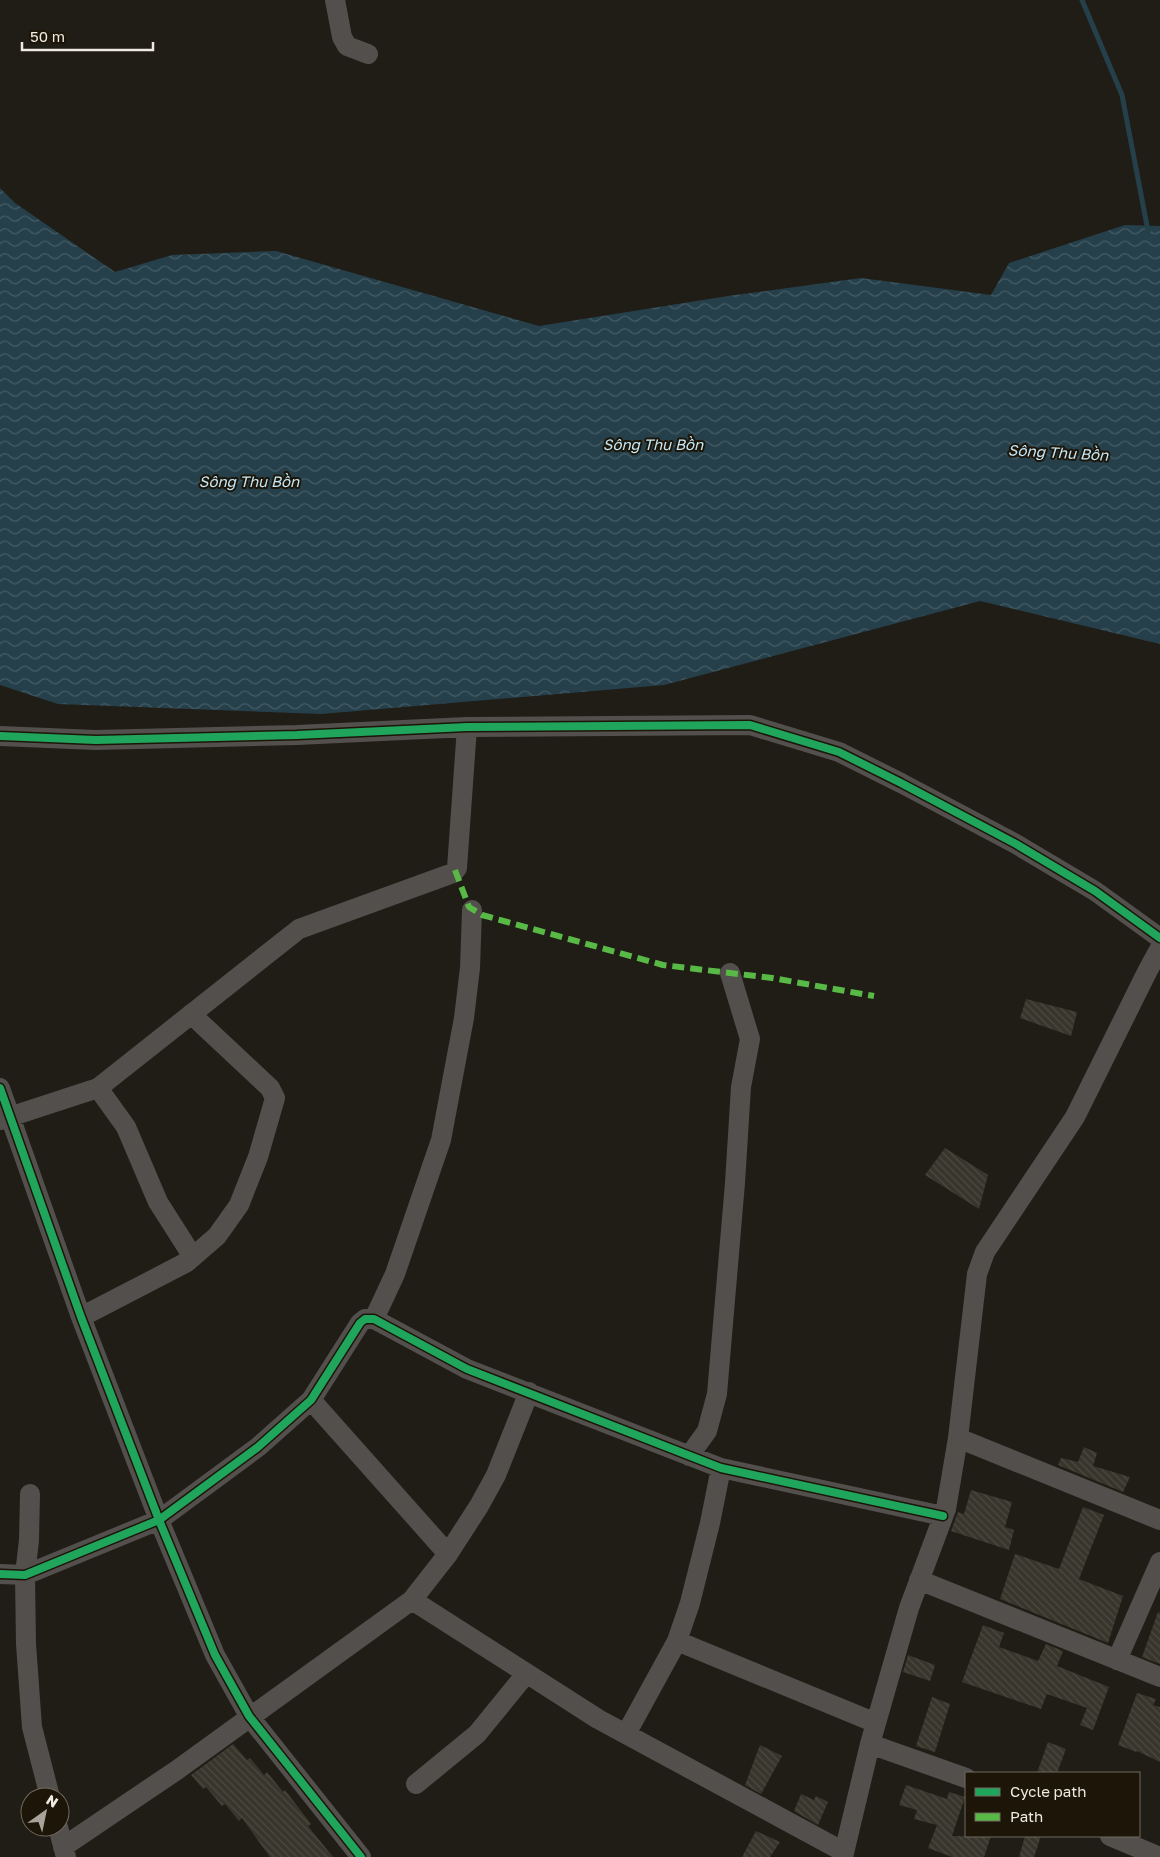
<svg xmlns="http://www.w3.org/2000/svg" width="1160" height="1857" viewBox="0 0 1160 1857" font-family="'Golos Text',sans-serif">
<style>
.water{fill:url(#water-waves)}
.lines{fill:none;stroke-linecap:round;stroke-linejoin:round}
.stream{stroke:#25404b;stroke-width:5}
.building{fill:url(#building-back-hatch)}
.street{stroke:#524f4d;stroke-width:20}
.quiet{stroke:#58b947;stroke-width:6;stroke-dasharray:12 6;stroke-linecap:butt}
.cycleway-casing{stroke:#1c1508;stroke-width:11}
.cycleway{stroke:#20a55d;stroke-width:8}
.labels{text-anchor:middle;stroke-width:4;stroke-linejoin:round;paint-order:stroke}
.water-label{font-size:15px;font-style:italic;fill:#c4e8f8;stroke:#1c1508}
</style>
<defs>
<pattern id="water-waves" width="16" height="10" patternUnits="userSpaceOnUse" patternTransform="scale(1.25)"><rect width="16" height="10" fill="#25404b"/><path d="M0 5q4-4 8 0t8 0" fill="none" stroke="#455c65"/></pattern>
<pattern id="building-back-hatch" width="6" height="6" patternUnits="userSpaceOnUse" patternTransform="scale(1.25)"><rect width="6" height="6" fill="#38352c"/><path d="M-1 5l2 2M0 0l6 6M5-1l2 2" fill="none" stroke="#4b4940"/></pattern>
</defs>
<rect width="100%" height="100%" fill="#201d16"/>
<!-- water -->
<path class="water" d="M0 188 15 203 115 272 172 255 276 251 539 326 728 296 861 278 991 295 1009 263 1125 225 1160 226V644L980 601 664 685 321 714 58 704 0 685Z"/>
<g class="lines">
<!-- stream -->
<path class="stream" d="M1082 0 1122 95 1148 231"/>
</g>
<!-- building -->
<path class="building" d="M1026 999 1077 1012 1071 1036 1020 1018Z
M945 1148 988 1175 979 1209 925 1175Z
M1084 1447 1097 1453 1093 1466 1130 1477 1123 1492 1058 1465 1061 1458 1078 1462Z
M971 1490 1012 1502 1005 1527 1014 1530 1009 1550 951 1531 958 1512 964 1514Z
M1083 1507 1104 1515 1079 1579 1123 1596 1108 1643 1000 1599 1015 1554 1059 1569Z
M1158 1612 1160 1613V1664L1142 1657Z
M983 1625 1004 1633 999 1647 1038 1661 1046 1644 1063 1651 1057 1666 1109 1687 1093 1730 1080 1725 1087 1708 1047 1694 1041 1709 962 1682Z
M908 1655 935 1665 930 1681 903 1672Z
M1137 1693 1156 1699 1153 1705 1160 1707V1762L1137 1751 1136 1752 1118 1745Z
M932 1697 950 1704 935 1752 916 1746Z
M1048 1742 1066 1749 1057 1773H1037Z
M233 1744 247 1760 250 1758 264 1775 267 1772 283 1792 285 1790 311 1824 308 1826 333 1857H270L242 1818 239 1821 225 1804 222 1806 206 1787 203 1789 191 1775Z
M760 1745 782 1756 761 1794 745 1785Z
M906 1785 947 1799 949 1792 965 1797 952 1836H991L984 1857H952L928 1848 937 1825 914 1819 917 1810 899 1805Z
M801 1794 814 1800 816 1796 828 1802 818 1825 794 1811Z
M756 1831 780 1842 770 1857H742Z
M1025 1836H1041L1034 1857H1019Z"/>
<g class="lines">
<!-- street -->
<path class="street" d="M335 0 342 37 347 46 368 54
M0 736 96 740 297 735 467 727 750 725 839 752 901 783 1016 844 1095 891 1160 938
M0 1088 81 1317 159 1520 215 1655 249 1716 361 1857
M98 1088 126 1127 158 1202 193 1257
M0 1120 98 1088 299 929 453 873 457 868 467 727
M81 1317 187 1262 217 1236 239 1205 258 1157 275 1098 270 1088 191 1014
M374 1319 395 1274 441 1140 464 1018 470 968 472 910
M311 1400 448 1554
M958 1438 1160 1520
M689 1456 707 1431 717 1394 735 1183 741 1087 750 1039 730 973
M30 1494 29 1540 25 1575 26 1644 32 1727 50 1797
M0 1574 25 1575 159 1520 258 1447 311 1400 360 1323 365 1319H374L467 1369 721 1468 943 1516
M919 1580 1160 1677
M412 1600 598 1719 844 1852
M677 1641 876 1723
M1117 1660 1160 1562
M626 1734 677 1641 690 1603 710 1523 721 1468
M870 1744 966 1778
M416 1784 477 1734 526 1674
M58 1827 66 1857
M1110 1836 1160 1857
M63 1847 177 1770 412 1600 448 1554 479 1506 496 1475 529 1392
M843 1857 870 1744 909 1608 946 1509 958 1438 977 1274 985 1252 1075 1117 1148 970 1160 948"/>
<!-- quiet -->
<path class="quiet" d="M455 870 469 907 482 915 663 965 772 978 874 996"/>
<!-- cycleway casing -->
<g class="cycleway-casing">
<path id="cycleway" d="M0 736 96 740 297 735 467 727 750 725 839 752 901 783 1016 844 1095 891 1160 938
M0 1088 81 1317 159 1520 215 1655 249 1716 361 1857
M0 1574 25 1575 159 1520 258 1447 311 1400 360 1323 365 1319H374L467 1369 721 1468 943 1516"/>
</g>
<!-- cycleway -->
<use href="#cycleway" class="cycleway"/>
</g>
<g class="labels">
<!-- water labels -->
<g class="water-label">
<text x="653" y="450">Sông Thu Bồn</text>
<text transform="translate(1058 453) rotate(3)" y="5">Sông Thu Bồn</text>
<text x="249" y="487">Sông Thu Bồn</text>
</g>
</g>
<!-- legend -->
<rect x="965" y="1772" width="175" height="65" fill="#1c1508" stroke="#706a5f"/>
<rect x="975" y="1788" width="25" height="8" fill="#20a55d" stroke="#706a5f"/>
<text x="1010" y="1797" font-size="15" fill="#efeae1">Cycle path</text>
<rect x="975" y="1813" width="25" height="8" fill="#58b947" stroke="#706a5f"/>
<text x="1010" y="1822" font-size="15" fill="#efeae1">Path</text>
<!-- north arrow -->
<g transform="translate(45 1812) rotate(33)"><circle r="24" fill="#1c1508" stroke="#706a5f"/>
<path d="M0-4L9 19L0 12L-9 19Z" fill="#a7a29a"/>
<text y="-8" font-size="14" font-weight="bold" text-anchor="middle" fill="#efeae1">N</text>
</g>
<!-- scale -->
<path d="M22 42v8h131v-8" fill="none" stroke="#efeae1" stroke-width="2.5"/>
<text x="30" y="42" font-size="15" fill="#efeae1" stroke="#1c1508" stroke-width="4" paint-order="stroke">50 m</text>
</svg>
